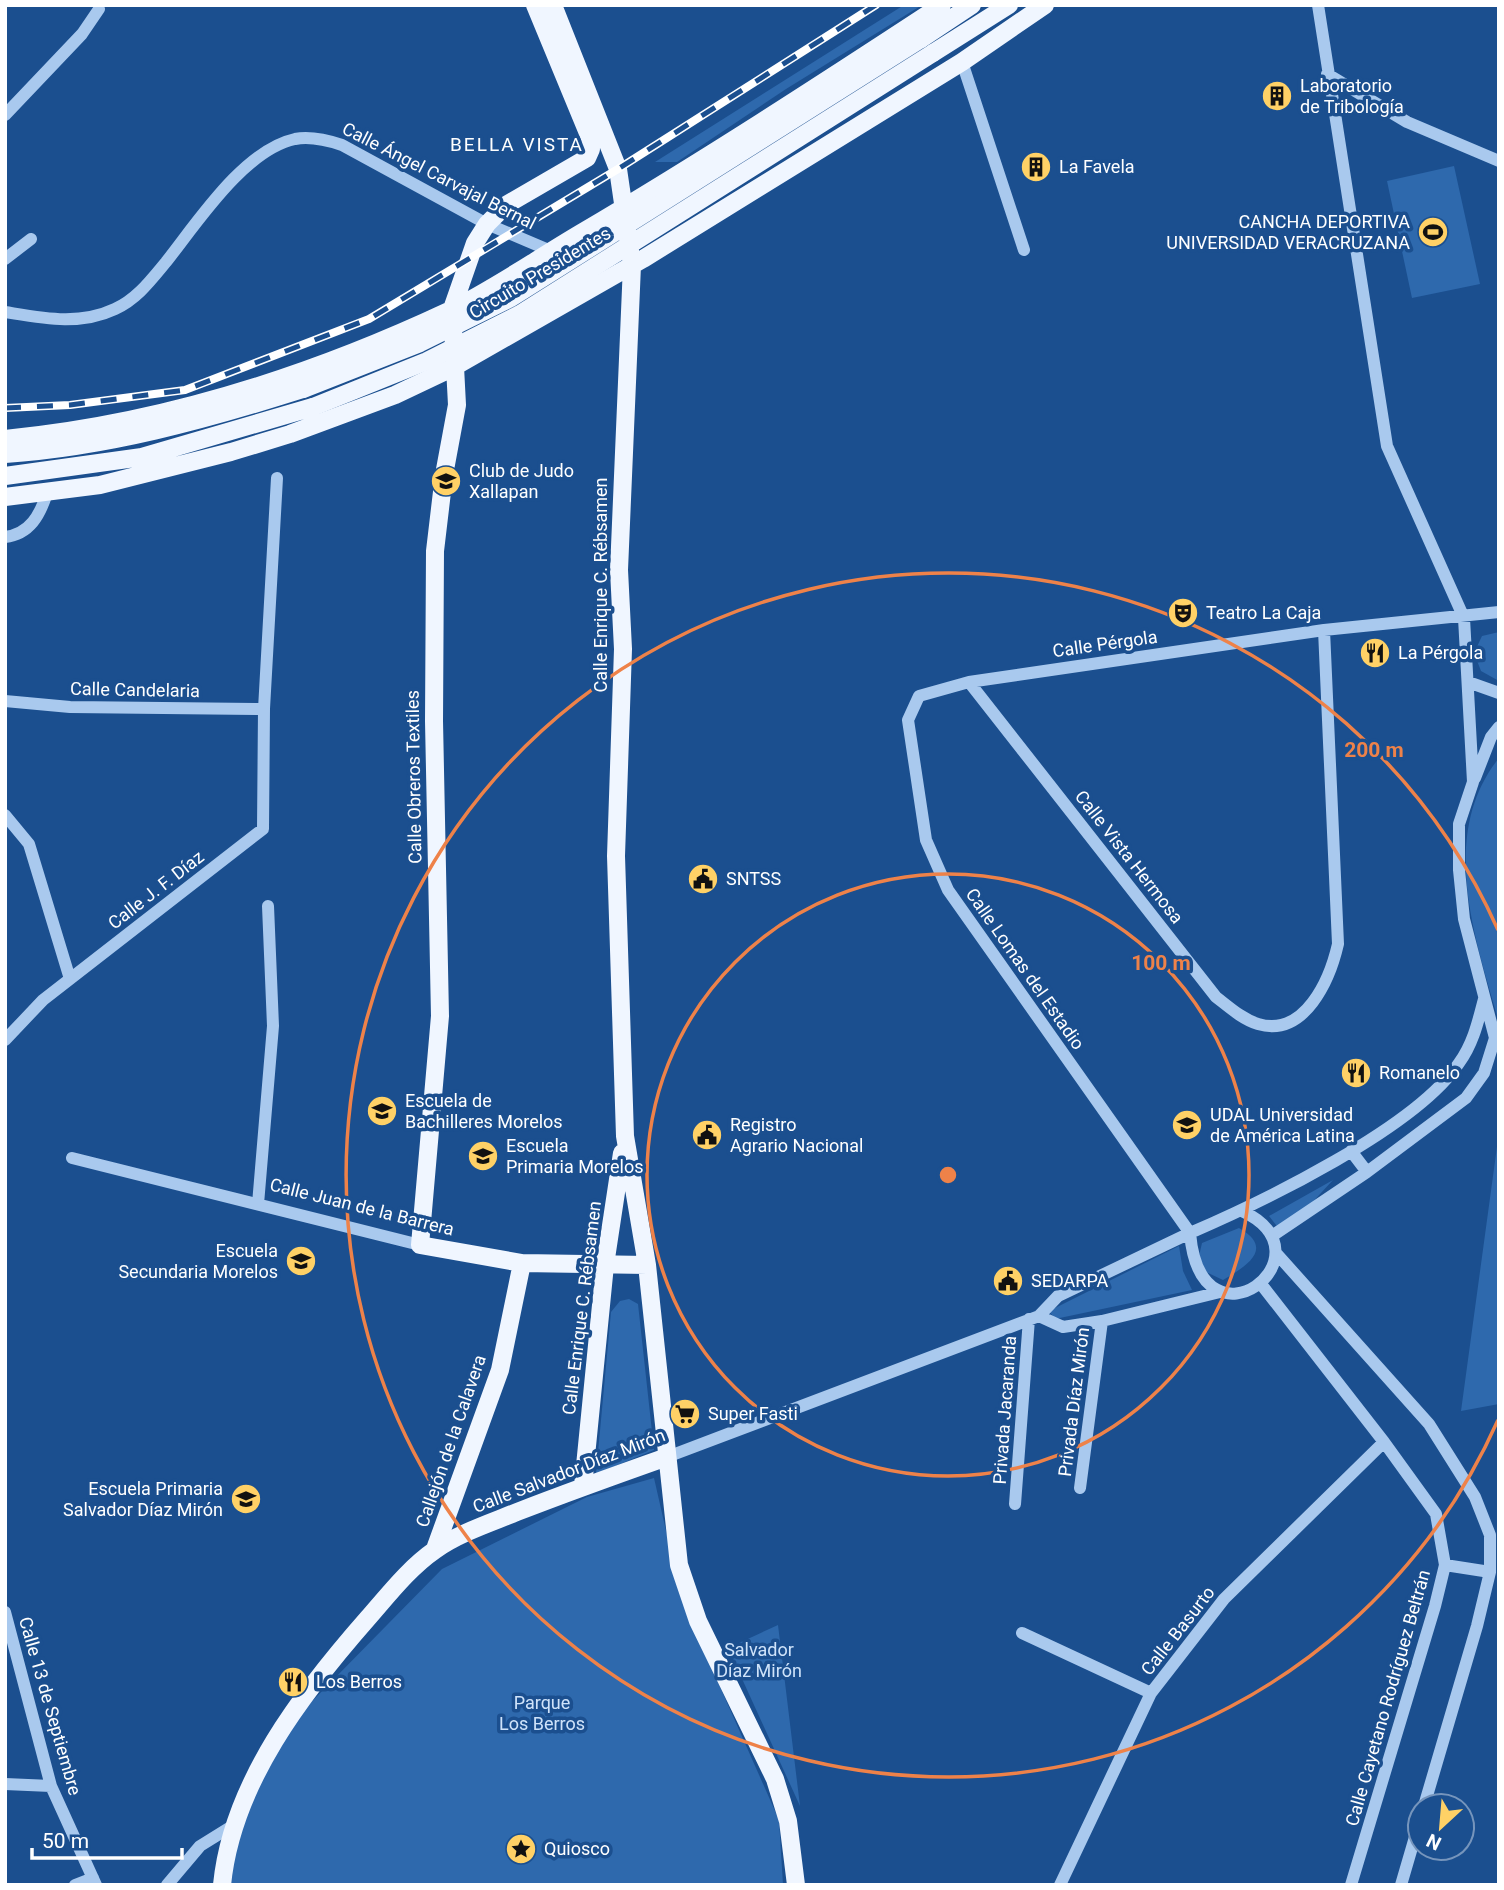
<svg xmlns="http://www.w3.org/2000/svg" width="1504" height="1890" viewBox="0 0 1504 1890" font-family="Roboto,sans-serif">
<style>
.green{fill:#2e69ad}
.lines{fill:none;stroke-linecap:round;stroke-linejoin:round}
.minor{stroke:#a9c9ee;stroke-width:12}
.major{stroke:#f0f6ff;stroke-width:18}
.rail-casing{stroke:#fff;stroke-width:8}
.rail{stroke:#1b4f8f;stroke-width:5;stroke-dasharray:16;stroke-linecap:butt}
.major-bridge{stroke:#f0f6ff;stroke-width:18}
.ring{fill:none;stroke:#ee8249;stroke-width:3.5}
.labels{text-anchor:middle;stroke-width:7;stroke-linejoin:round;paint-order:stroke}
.poi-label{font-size:18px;fill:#fff;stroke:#1b4f8f;text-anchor:start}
.street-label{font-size:18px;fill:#fff;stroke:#1b4f8f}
.park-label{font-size:18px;fill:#cfe3fa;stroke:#1b4f8f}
.neighbourhood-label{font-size:19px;letter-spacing:2px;fill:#fff;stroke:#1b4f8f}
.centre{fill:#ee8249;stroke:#1b4f8f;stroke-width:3.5}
.ring-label{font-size:21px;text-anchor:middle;font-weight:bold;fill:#ee8249;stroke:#1b4f8f;stroke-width:7;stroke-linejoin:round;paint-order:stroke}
</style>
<rect width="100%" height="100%" fill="#1b4f8f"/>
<!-- green -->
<path class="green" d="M904 5H922L786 89 677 162H655Z
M1454 166 1480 284 1412 298 1387 181Z
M1499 632V681L1481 671 1474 653 1482 636Z
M1499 758V1022C1475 939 1438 834 1499 758Z
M1499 1132V1404L1461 1411Z
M1333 1180 1283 1234 1269 1216Z
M1239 1228C1276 1249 1245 1267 1223 1280L1206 1272 1199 1256 1202 1243Z
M1179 1246 1183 1271 1192 1290 1055 1319 1049 1311Z
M629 1299 638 1304 654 1450 596 1474 611 1312 620 1301Z
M654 1478 682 1601 779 1820 783 1885H221L275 1739 442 1569 587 1497Z
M778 1625 800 1806 728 1648Z"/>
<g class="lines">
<!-- minor -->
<path class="minor" d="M962 62 1024 250
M1327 74 1407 122 1499 161
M5 115 82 34 99 9
M5 259 31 239
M5 312C42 318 79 326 115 309 137 299 151 280 166 262 197 223 244 150 295 139 311 136 327 140 342 145L487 224 551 251
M5 537C30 534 40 515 47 493
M969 682 1216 997C1229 1007 1242 1019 1258 1024 1305 1038 1330 979 1338 944L1324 630
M1468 682 1499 693
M5 701 70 707 264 709
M1475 778 1491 737 1499 727
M5 815 29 844 70 979
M5 1040 43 1000 263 829 264 709 277 478
M1351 1151 1367 1172
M72 1158 420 1245
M258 1204 273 1026 268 906
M1242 1211C1337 1255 1201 1360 1190 1233 1262 1202 1416 1128 1459 1063 1473 1044 1478 1022 1484 999
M1272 1236 1367 1172 1466 1098 1484 1073 1495 1038 1464 919 1459 870V824L1473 782 1464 618 1387 446 1318 5
M1276 1253 1429 1424 1475 1497 1490 1535V1572L1477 1626 1424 1806
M1261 1284 1384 1442 1436 1514 1445 1565 1435 1606 1351 1885
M1039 1316 1063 1327 1102 1321 1220 1292
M667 1457 1039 1316 1058 1296 1190 1233 948 890 926 840 908 720 919 696 969 682 1324 630 1499 612
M1080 1488 1102 1321
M1015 1504 1029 1319
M1445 1565 1490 1572
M5 1612 51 1786 96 1885
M1022 1633 1151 1693
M5 1784 51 1786
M75 1885 93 1878
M167 1885 200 1846 237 1823
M1060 1885 1151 1693 1224 1599 1384 1442
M1401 1885 1420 1820"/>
<!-- major -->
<path class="major" d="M535 5 590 138 591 149 587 158 506 205 487 224 475 243 452 309 457 405 444 475 435 551 434 721 440 1016 420 1245 522 1263 647 1265
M553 5 618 169 632 265 619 570 623 649 616 856 625 1136 647 1265 679 1565 698 1621 775 1779 788 1821 796 1885
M921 39 972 5
M933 53 1009 5
M5 439C161 424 308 377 449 311 494 289 537 259 581 233 703 161 823 83 942 5
M5 454C107 447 205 420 303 389
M5 476 142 457 313 407
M5 497 100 485 231 452 290 434 395 395 454 367 643 259 962 62 1045 5
M583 1486 605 1265 622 1153
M435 1549 500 1370 522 1263
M222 1885C232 1783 303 1692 368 1618 389 1594 409 1568 435 1550 459 1533 490 1523 517 1512 566 1493 616 1475 667 1457"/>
<!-- rail casing -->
<g class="rail-casing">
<path id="rail" d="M5 408 70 405 185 390 369 319 618 169 876 5"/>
</g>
<!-- rail -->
<use href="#rail" class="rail"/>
<!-- major-bridge -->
<path class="major-bridge" d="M303 389 420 343 511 298 921 39
M313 407 427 361 520 314 933 53"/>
</g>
<!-- distance rings -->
<g class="ring">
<circle cx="948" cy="1175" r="301"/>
<path d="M1498 1420A602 602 0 1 1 1498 930"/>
</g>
<!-- icons -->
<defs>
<g id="building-disc" transform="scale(1.575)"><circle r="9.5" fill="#ffd166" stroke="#1b4f8f"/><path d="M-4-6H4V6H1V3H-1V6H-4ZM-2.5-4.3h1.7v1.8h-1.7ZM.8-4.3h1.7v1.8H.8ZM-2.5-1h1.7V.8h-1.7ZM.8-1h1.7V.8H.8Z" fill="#111"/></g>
<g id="stadium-disc" transform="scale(1.575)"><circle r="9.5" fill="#ffd166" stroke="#1b4f8f"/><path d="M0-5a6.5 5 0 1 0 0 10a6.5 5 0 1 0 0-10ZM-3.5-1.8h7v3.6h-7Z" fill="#111"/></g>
<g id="school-disc" transform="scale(1.575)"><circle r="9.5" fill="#ffd166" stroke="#1b4f8f"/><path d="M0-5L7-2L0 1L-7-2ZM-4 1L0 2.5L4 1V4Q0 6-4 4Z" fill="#111"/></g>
<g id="theatre-disc" transform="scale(1.575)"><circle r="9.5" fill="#ffd166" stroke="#1b4f8f"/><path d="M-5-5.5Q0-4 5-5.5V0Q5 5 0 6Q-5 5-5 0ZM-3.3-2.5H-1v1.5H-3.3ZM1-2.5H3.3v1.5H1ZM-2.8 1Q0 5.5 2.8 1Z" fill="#111"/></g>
<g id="restaurant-disc" transform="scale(1.575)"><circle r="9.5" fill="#ffd166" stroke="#1b4f8f"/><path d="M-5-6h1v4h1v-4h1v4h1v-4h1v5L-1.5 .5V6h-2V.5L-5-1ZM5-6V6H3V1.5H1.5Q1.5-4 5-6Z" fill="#111"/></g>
<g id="civic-disc" transform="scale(1.575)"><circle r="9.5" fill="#ffd166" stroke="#1b4f8f"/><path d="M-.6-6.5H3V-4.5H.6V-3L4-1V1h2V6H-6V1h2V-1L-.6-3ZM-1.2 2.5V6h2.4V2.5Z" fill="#111"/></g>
<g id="university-disc" transform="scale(1.575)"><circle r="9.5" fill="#ffd166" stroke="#1b4f8f"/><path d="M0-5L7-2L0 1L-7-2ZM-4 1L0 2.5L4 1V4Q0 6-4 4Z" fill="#111"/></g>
<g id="supermarket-disc" transform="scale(1.575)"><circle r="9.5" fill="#ffd166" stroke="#1b4f8f"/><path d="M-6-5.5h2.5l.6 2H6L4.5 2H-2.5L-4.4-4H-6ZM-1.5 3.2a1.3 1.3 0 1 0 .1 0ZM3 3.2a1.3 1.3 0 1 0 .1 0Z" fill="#111"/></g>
<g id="sight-disc" transform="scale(1.575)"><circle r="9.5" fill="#ffd166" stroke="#1b4f8f"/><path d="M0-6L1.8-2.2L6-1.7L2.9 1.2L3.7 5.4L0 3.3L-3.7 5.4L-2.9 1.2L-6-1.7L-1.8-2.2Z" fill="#111"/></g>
</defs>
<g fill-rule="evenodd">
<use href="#building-disc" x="1277" y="96"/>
<use href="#building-disc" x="1036" y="167"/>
<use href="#stadium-disc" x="1433" y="232"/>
<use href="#school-disc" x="446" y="481"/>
<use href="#theatre-disc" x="1183" y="613"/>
<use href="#restaurant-disc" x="1375" y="653"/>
<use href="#civic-disc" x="703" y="879"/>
<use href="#restaurant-disc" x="1356" y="1073"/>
<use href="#school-disc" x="382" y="1111"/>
<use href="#university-disc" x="1187" y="1125"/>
<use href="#civic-disc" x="707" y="1135"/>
<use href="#school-disc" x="483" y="1156"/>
<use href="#school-disc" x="301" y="1261"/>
<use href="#civic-disc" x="1008" y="1281"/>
<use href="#supermarket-disc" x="685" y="1414"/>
<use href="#school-disc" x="246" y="1499"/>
<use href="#restaurant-disc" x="293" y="1682"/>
<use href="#sight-disc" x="521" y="1849"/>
</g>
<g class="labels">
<!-- poi labels -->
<g class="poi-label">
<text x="1300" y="92">Laboratorio<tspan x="1300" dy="21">de Tribología</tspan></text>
<text x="1059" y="173">La Favela</text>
<text x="1410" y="228" text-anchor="end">CANCHA DEPORTIVA<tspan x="1410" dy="21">UNIVERSIDAD VERACRUZANA</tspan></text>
<text x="469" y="477">Club de Judo<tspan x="469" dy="21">Xallapan</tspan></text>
<text x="1206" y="619">Teatro La Caja</text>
<text x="1398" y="659">La Pérgola</text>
<text x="726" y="885">SNTSS</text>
<text x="1379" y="1079">Romanelo</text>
<text x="405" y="1107">Escuela de<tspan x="405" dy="21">Bachilleres Morelos</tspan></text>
<text x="1210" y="1121">UDAL Universidad<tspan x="1210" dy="21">de América Latina</tspan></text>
<text x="730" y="1131">Registro<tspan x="730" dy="21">Agrario Nacional</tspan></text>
<text x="506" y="1152">Escuela<tspan x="506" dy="21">Primaria Morelos</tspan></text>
<text x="278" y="1257" text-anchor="end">Escuela<tspan x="278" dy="21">Secundaria Morelos</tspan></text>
<text x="1031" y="1287">SEDARPA</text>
<text x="708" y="1420">Super Fasti</text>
<text x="223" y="1495" text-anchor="end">Escuela Primaria<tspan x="223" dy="21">Salvador Díaz Mirón</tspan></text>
<text x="316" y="1688">Los Berros</text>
<text x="544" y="1855">Quiosco</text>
</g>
<!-- street labels -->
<g class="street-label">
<text transform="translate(439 176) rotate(27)" y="6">Calle Ángel Carvajal Bernal</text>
<text transform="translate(540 273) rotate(-31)" y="6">Circuito Presidentes</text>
<text transform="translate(601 585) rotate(-90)" y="6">Calle Enrique C. Rébsamen</text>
<text transform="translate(1105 644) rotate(-8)" y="6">Calle Pérgola</text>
<text transform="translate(135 690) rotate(1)" y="6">Calle Candelaria</text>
<text transform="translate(414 777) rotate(-91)" y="6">Calle Obreros Textiles</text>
<text transform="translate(1129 857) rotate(52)" y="6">Calle Vista Hermosa</text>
<text transform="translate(156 890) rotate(-38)" y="6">Calle J. F. Díaz</text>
<text transform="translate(1025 969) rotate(55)" y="6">Calle Lomas del Estadio</text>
<text transform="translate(362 1207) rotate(14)" y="6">Calle Juan de la Barrera</text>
<text transform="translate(582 1308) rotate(-83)" y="6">Calle Enrique C. Rébsamen</text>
<text transform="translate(1074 1402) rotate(-83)" y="6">Privada Díaz Mirón</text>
<text transform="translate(1005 1410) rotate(-86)" y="6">Privada Jacaranda</text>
<text transform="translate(451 1441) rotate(-71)" y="6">Callejón de la Calavera</text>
<text transform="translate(569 1471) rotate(-21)" y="6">Calle Salvador Díaz Mirón</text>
<text transform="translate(1178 1631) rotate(-52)" y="6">Calle Basurto</text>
<text transform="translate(1388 1698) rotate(-74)" y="6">Calle Cayetano Rodríguez Beltrán</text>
<text transform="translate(50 1706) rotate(74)" y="6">Calle 13 de Septiembre</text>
</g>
<!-- park labels -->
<g class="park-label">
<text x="759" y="1656">Salvador<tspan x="759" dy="21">Díaz Mirón</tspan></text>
<text x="542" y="1709">Parque<tspan x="542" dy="21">Los Berros</tspan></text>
</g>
<!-- neighbourhood labels -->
<g class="neighbourhood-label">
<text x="517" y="151">BELLA VISTA</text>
</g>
</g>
<circle cx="948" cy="1175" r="10" class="centre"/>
<g class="ring-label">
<text x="1374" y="757">200 m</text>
<text x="1161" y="970">100 m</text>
</g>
<!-- border -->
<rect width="1504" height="1890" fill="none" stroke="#ffffff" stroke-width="14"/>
<!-- north arrow -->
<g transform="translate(1441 1827) rotate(206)"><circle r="33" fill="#1b4f8f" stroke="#7695bc" stroke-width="2"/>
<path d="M0-5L12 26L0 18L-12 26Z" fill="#ffd166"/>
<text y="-10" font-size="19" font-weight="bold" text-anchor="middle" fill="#ffffff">N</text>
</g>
<!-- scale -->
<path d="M32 1848v10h150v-10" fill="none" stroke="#ffffff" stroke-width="3.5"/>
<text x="42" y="1848" font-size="21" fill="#ffffff" stroke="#1b4f8f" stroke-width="5" paint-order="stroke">50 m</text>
</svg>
